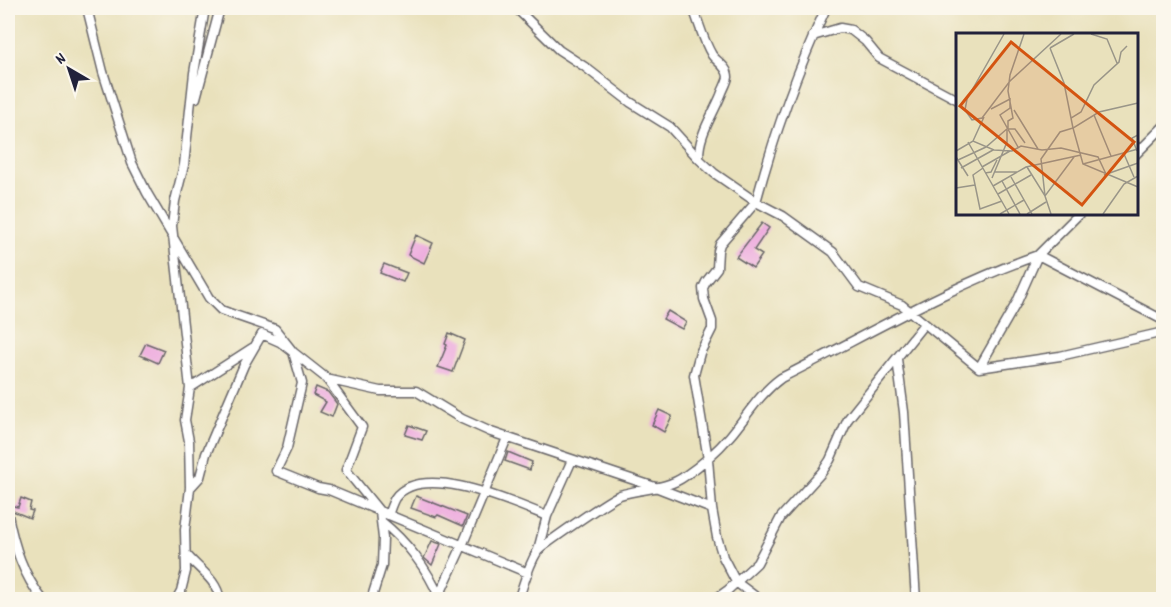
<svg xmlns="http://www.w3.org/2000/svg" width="1171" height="607" viewBox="0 0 1171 607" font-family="Dekko,sans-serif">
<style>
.building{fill:#eca5dd}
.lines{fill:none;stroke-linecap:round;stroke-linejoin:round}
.minor-casing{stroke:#686568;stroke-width:11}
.minor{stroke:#fff;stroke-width:8}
.inset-road{fill:none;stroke:#999588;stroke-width:1.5}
.view{fill:#d45411;fill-opacity:0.15;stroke:#d45411;stroke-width:3}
.inset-edge{fill:none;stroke:#22223b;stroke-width:3}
</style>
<rect width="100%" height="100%" fill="#fbf7ec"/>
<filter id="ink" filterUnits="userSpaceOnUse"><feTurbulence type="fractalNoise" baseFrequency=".0167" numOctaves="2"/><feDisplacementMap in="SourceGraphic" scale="12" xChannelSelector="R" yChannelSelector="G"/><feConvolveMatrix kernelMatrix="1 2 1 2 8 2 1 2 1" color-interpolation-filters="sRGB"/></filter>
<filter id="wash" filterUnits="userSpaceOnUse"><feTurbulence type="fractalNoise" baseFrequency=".008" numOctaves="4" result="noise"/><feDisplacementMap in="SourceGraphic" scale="24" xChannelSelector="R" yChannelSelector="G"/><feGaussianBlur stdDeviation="1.35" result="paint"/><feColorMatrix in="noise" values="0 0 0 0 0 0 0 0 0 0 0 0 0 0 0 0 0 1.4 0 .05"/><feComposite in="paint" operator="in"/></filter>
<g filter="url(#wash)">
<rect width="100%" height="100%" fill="#e9e1bc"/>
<g id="blocks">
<!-- building -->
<path class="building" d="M762 223 769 228 754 250 762 255 753 268 736 257Z
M416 235 433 243 424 263 408 255Z
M384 264 407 273 403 282 380 273Z
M668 311 686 322 682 329 663 319Z
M449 333 465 340 453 372 438 367 447 345 445 344Z
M146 343 164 350 158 363 140 355Z
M316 387 328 392 337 404 332 417 320 412 326 402 313 395Z
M659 410 672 416 664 432 652 425Z
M409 425 426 431 422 440 405 435Z
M508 452 532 462 530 470 505 461Z
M416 496 467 516 463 526 438 515 436 517 411 508Z
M21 498 31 502 29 510 33 511 30 518 8 509 9 505 18 507Z
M432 541 441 544 432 565 424 558Z"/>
</g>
</g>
<g filter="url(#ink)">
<use href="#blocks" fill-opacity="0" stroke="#686568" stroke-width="1.5"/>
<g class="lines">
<!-- minor casing -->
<g class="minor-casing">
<path id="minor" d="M87 8 103 72 132 163 147 193 209 298 221 310 229 313 275 329 293 352 326 378 362 427 346 470 380 512 383 538 382 565 371 600
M516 8 559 50 585 67 630 102 670 127 699 159
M693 8C699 23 703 40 712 55 717 62 728 67 728 77 727 83 723 89 721 95 712 117 698 135 699 159L714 173 756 202 720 244 718 251 717 268 706 282 703 288 704 299 712 321V329L700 353 694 375 708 459 712 509 717 537 723 557 736 582 760 600
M826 8C797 71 774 135 756 202L783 216 833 252 859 287 902 305 979 368 1060 356 1164 332
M813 36 840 28 851 30 865 41 879 58 958 100
M196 98 220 8
M1136 154 1164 126
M897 359 904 412 916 600
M979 368 1017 302 1038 255 1080 213
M326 379 380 391H416L462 419 491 432 658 488 712 509
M190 388 252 348
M190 488 200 477 206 454 244 365 262 334 280 342 293 352 302 383 287 448 276 471 318 488 329 490 528 573
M8 515C14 546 23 575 43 600
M388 515C390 510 392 503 395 498 422 461 514 503 547 516
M381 521C406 541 428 569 440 599
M538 550 547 516 572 460
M186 554C198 569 217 579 220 600
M439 596 462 546 507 438
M176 600 181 591 186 571 185 530 190 488 189 441 185 420 190 388 172 226 175 201 184 165 194 73 205 8
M518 600C524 584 528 566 537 552 540 547 611 498 620 495 642 488 666 490 685 476 701 465 717 451 730 436 747 416 759 394 781 378 867 335 947 287 1038 255L1161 319
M714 600 728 590 757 563 781 517 822 472 830 460 848 419 924 324"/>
</g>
<!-- minor -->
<use href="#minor" class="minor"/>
</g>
</g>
<!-- overview -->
<g transform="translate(956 33)">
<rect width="182" height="182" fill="#e9e1bc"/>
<path class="inset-road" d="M48 1 11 66 9 77 16 87 26 85 54 48 105 1M135 1 151 6 161 30M94 15 108 50 115 85M94 15 118 1M182 70 143 79 117 95 127 131 182 154M35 76 54 66V75L44 82 62 114M58 77 82 116M138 82 155 123M52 96H59L69 110M17 108 28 84M12 109 53 181M0 118 17 108 38 117 56 118 65 113 86 117 105 115 142 124 150 141M181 118 176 105 182 102M168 121 178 144M0 124 12 143M2 127 30 114 52 95V88L57 85 52 58 54 42 68 1M127 131 182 116M26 134 54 118M71 134 89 163 118 124M5 135 37 117M27 135 17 142 24 176 46 168M38 139H61M29 140 35 139 41 127M148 142 182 130M55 144 76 181M36 145 51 109V97M46 148 64 181M37 153 70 134 125 122M0 155 19 152M42 161 75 142M44 181 68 167M71 181 90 169M95 181 89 163 85 126 104 99 117 95 115 85 125 79 138 52 163 29 165 19 171 13M147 181 168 151 182 143"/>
<path class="view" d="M55 9 178 109 126 172 4 73Z"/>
<rect width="182" height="182" class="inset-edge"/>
</g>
<!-- margin -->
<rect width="1171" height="607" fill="none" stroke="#fbf7ec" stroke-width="30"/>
<!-- north arrow -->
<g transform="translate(69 69) rotate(321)" stroke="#fbf7ec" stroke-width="4.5" paint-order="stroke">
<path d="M0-4.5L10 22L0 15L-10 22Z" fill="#22223b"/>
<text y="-9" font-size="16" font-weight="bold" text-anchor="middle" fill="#22223b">N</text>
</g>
</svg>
